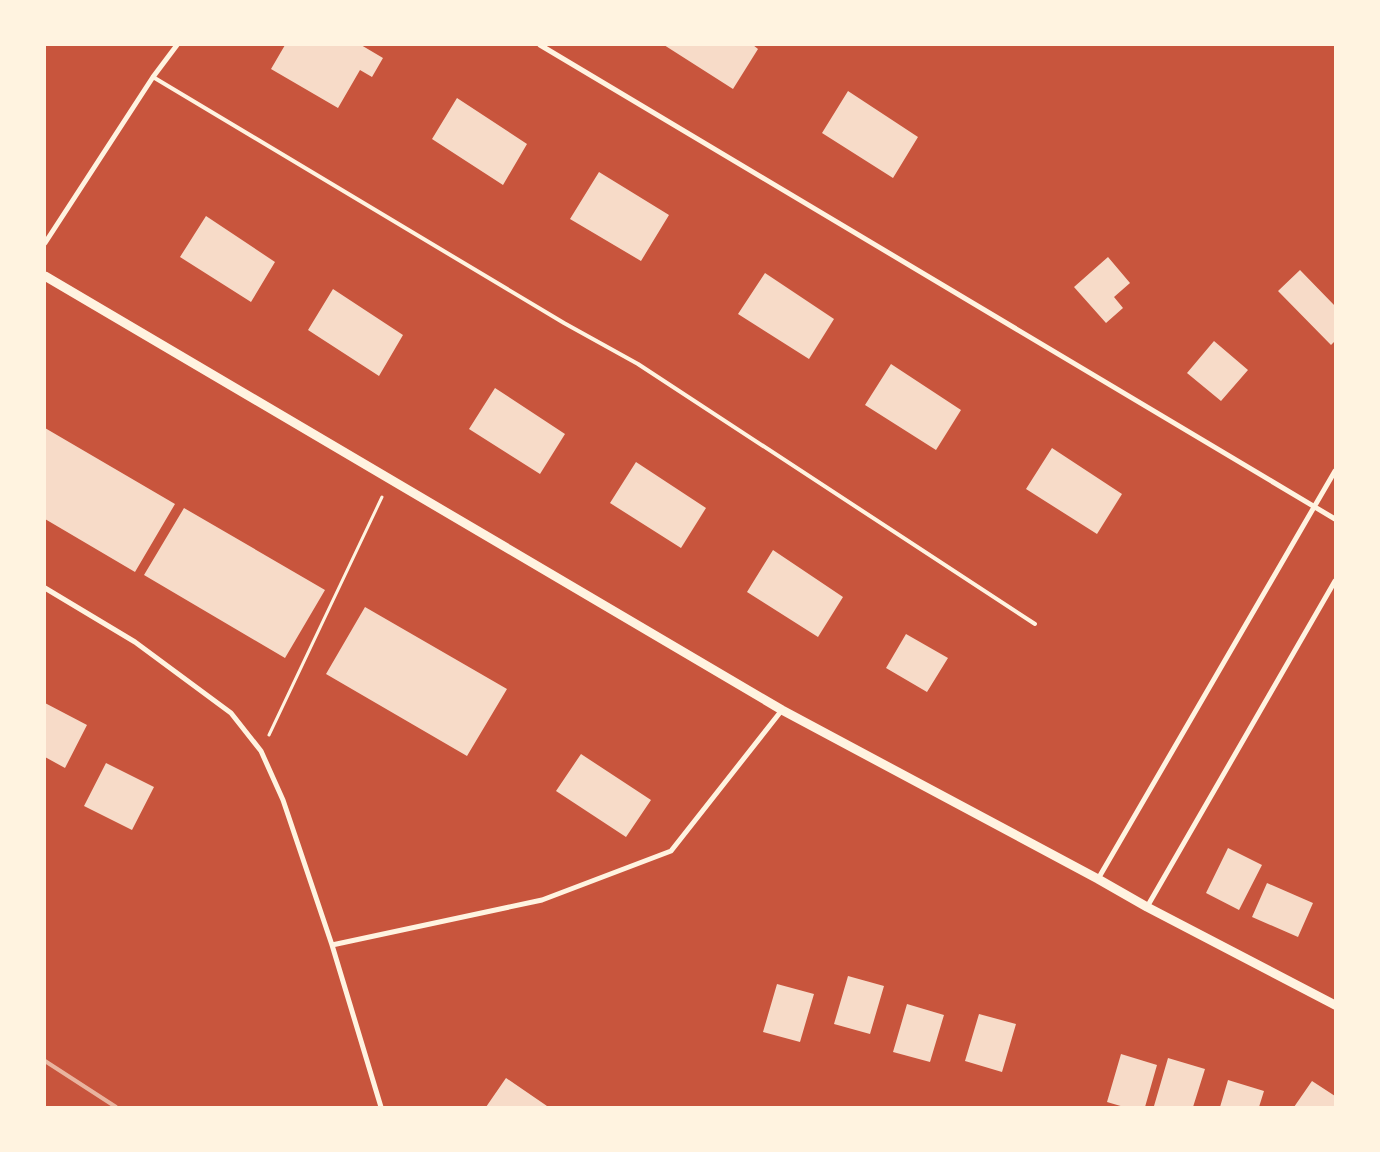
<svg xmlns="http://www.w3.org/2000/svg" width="1380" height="1152" viewBox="0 0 1380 1152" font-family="Manrope,sans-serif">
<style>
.building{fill:#f7dbc8}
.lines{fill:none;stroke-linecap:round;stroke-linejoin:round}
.path{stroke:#fff3e0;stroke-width:3}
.service{stroke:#fff3e0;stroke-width:4}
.minor{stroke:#fff3e0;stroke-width:5}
.tertiary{stroke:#fff3e0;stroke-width:9}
.rail{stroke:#e9b49f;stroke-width:4}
</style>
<rect width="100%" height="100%" fill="#c8553d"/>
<!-- building -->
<path class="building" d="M285 45H361L383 58 372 77 360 70 338 108 271 69Z
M664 45H753L758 49 733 89Z
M848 91 918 137 893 178 822 133Z
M457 98 527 144 503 185 432 139Z
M599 172 669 215 641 261 570 219Z
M206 216 275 262 251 302 180 257Z
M1108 257 1130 283 1114 297 1123 308 1106 323 1074 287Z
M1300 270 1335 306V341L1331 345 1278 291Z
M765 273 834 319 809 359 738 314Z
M333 289 403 335 379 376 308 330Z
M1214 341 1248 370 1221 401 1187 373Z
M891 364 961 410 936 450 865 405Z
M495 388 565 434 540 474 469 429Z
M45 428 175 504 135 572 45 519Z
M1052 448 1122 494 1097 534 1026 489Z
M636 462 706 508 681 548 610 503Z
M184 508 325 590 285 658 144 575Z
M773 550 843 597 818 637 747 592Z
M365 607 507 689 467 756 326 674Z
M906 634 948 658 927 692 886 668Z
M45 703 87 725 65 768 45 757Z
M581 754 651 800 626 837 556 791Z
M106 763 154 787 132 830 84 806Z
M1228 848 1262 865 1239 910 1206 893Z
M1267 883 1313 903 1298 937 1252 917Z
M848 976 884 986 870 1034 834 1024Z
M777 984 814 994 800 1042 763 1032Z
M907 1004 944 1015 930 1062 893 1052Z
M979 1014 1016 1024 1002 1072 965 1061Z
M1121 1054 1157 1065 1145 1107H1124L1107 1102Z
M1168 1058 1205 1069 1193 1107 1154 1106Z
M506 1078 547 1106 546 1107H486Z
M1228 1080 1264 1091 1259 1107H1220Z
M1312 1081 1335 1096V1107H1294Z"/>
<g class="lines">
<!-- path -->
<path class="path" d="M269 735 382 497"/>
<!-- service -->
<path class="service" d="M153 77 564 323 638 364 1035 624"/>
<!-- minor -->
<path class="minor" d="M540 45 1335 519
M45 243 153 77 177 45
M45 588 135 642 231 713 261 751 283 800 332 945 381 1107
M1098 879 1335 471
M1147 907 1335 581
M332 945 542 900 671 851 782 710"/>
<!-- tertiary -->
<path class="tertiary" d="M45 276 782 710 1098 879 1147 907 1335 1005"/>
<!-- rail -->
<path class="rail" d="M45 1061 116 1107"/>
</g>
<!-- border -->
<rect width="1380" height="1152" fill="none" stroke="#fff3e0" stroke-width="92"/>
</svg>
